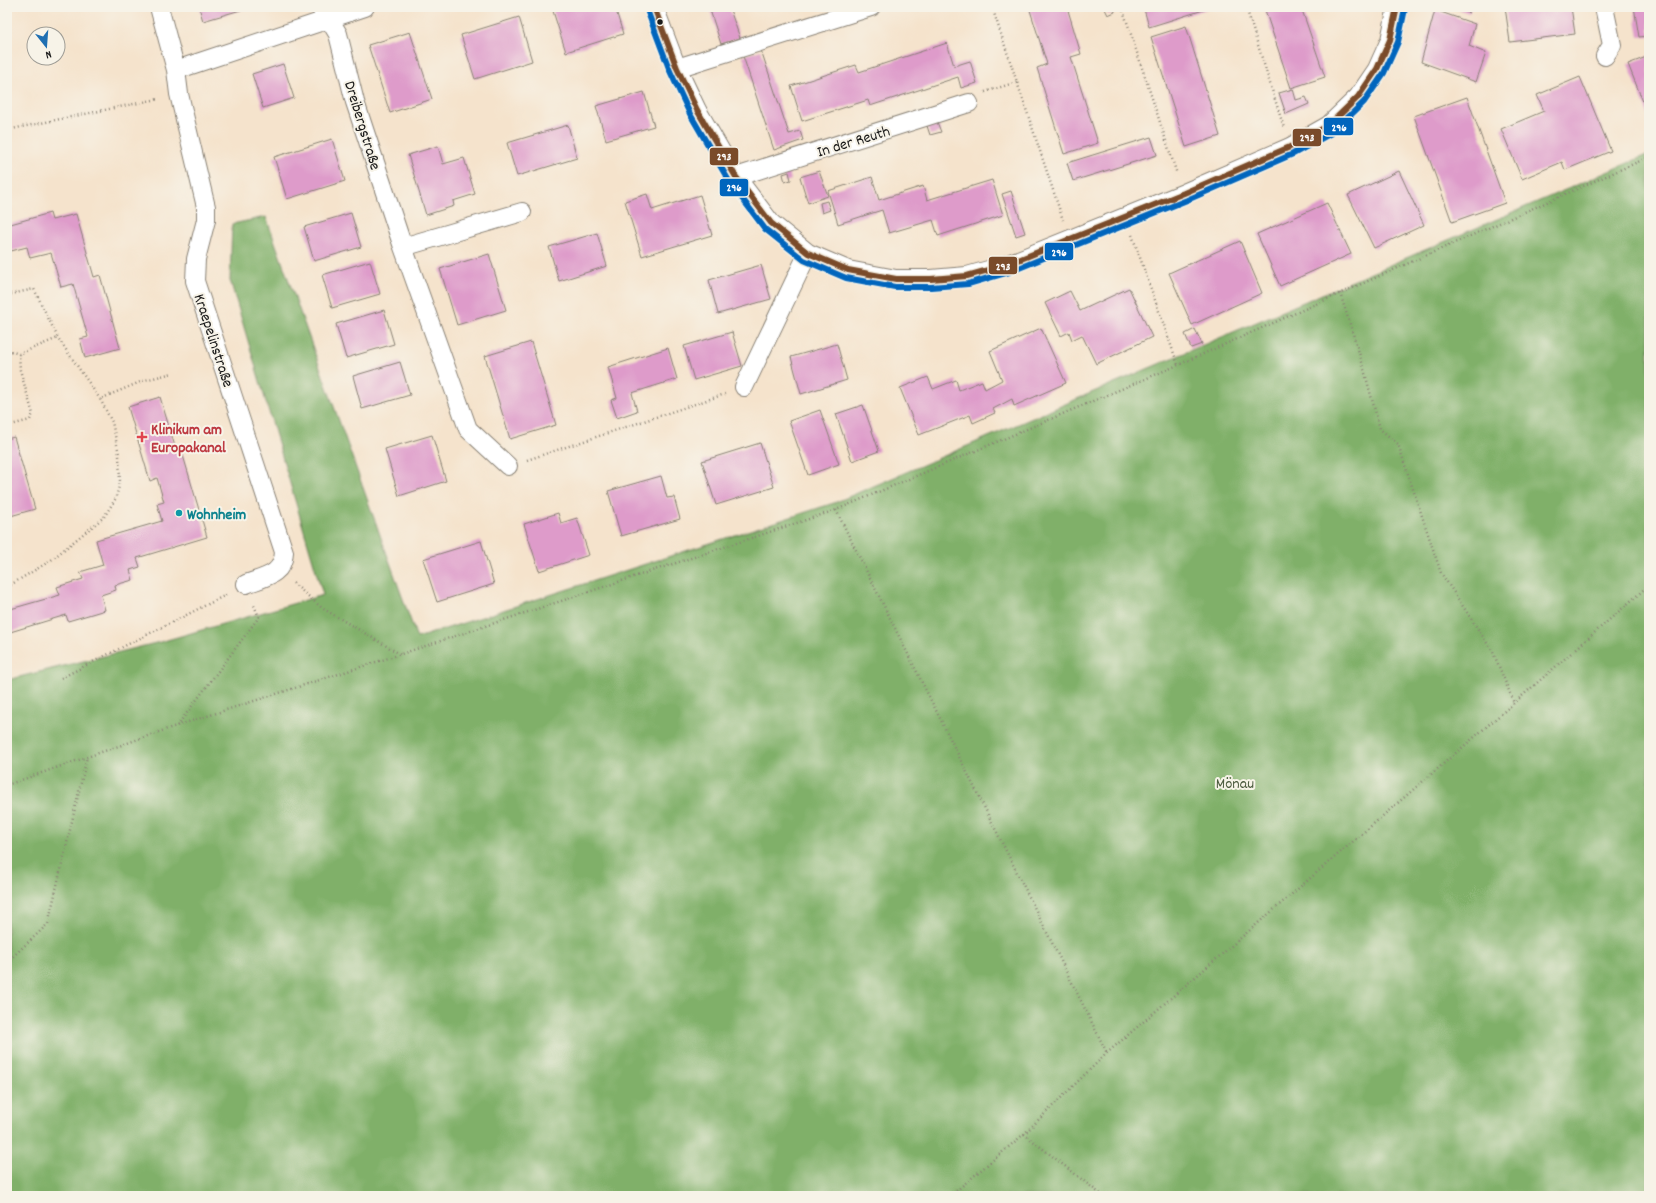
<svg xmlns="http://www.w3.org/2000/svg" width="1656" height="1203" viewBox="0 0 1656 1203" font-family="Dekko,sans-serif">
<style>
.forest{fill:#80b069;stroke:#4e6642}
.building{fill:#de9bca}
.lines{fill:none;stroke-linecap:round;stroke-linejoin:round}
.minor-casing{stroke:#888074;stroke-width:20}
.path{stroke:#888074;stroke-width:2.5;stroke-dasharray:1 3;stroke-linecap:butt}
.minor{stroke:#fff;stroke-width:18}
.bus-1-casing{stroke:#f7f3e8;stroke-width:9}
.bus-2-casing{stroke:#f7f3e8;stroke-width:9}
.bus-1{stroke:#7a4b2a;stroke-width:6}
.bus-2{stroke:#0065bd;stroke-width:6}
.bus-dot{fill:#1c1c1c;stroke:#f7f3e8;stroke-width:1.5}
.health-dot{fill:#e0444e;stroke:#f7f3e8;stroke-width:1.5}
.culture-dot{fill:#0f9aa8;stroke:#f7f3e8;stroke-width:1.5}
.labels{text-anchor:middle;stroke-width:4;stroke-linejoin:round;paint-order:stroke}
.street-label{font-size:16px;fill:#1c1c1c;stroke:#f7f3e8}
.health-label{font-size:16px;font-weight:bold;fill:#be3a42;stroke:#f7f3e8;text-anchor:start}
.culture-label{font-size:16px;font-weight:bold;fill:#0d838f;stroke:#f7f3e8;text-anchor:start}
.park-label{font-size:16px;fill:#4a5a3d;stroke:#f7f3e8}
.line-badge{stroke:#f7f3e8;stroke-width:1.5}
.badge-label{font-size:11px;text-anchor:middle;font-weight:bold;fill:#fff}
</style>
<rect width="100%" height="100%" fill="#f7f3e8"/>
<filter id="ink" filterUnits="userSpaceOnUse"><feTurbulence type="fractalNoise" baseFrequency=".025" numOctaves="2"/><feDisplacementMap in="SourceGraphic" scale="8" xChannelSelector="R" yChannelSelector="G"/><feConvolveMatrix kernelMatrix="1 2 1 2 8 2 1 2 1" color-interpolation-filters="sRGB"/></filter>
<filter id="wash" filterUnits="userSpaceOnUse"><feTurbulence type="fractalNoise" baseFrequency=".012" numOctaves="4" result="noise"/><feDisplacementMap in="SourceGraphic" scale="16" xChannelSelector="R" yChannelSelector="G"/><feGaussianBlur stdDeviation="0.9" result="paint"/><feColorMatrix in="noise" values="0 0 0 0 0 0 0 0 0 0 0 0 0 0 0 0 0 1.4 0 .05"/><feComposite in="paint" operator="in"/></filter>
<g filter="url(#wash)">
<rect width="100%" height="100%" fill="#f5e3cc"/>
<!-- forest -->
<path class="forest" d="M1649 154V1196H7V680L160 642 323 595 230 280 232 224 266 217 417 638 834 503Z"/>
<g id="blocks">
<!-- building -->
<path class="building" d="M199 7H251L203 21Z
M556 7H615L623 34 566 52 552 8Z
M709 7H729L740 38 721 44Z
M1029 7H1067L1081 54 1071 57 1098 143 1064 154 1037 68 1047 64Z
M1104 7H1114L1115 12 1108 15Z
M1151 7H1213L1149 27 1144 9Z
M1264 7H1301L1325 77 1291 88Z
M1452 7H1471L1469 13Z
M1505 7H1571L1575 34 1510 42Z
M1634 7H1649V36L1639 37Z
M1435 10 1475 24 1469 46 1486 53 1476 82 1421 62Z
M519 17 532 61 475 79 461 35Z
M1186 26 1220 136 1186 147 1151 37Z
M410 32 432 99 390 113 368 45Z
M947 43 954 66 970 61 977 83 961 88 958 77 870 106 868 100 802 121 791 86 856 65 859 72Z
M761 50 789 134 800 131 803 140 774 150 743 56Z
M1649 56V117L1628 64Z
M283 64 294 98 263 108 252 74Z
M1580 77 1611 151 1565 170 1562 162 1522 179 1501 129 1544 111 1537 95Z
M1293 89 1296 100 1306 97 1309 104 1286 114 1279 93Z
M644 92 654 126 606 140 596 106Z
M1467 97 1505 203 1452 222 1414 116Z
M937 122 941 132 930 135 927 126Z
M568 125 577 158 517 176 507 143Z
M1151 137 1157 155 1073 181 1067 163Z
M332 139 345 181 287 199 274 157Z
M438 146 443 164 464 158 475 194 453 201 454 206 426 215 408 155Z
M819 171 828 196 808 203 800 177Z
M1399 171 1424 225 1374 248 1348 195Z
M789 172 791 180 785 182 783 174Z
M872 177 879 200 923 186 927 200 992 180 1003 215 938 236 933 220 889 233 882 210 838 224 828 191Z
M1011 191 1025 233 1016 236 1002 194Z
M647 194 652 210 700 195 712 235 642 256 625 201Z
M827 201 830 210 822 213 820 203Z
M1327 203 1351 254 1280 286 1257 234Z
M50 213 52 220 76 214 94 277 100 275 120 348 85 358 80 339 88 337 73 284 61 287 51 253 30 258 27 247 7 252V225Z
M351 213 361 247 314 261 304 227Z
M597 233 607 266 559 281 549 247Z
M1240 241 1262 293 1192 325 1169 273Z
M489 254 506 310 457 325 440 269Z
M370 261 380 294 332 308 322 275Z
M761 265 771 299 718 314 709 280Z
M1129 288 1152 337 1096 364 1082 335 1072 340 1069 332 1061 336 1045 303 1070 291 1080 311Z
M384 310 394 344 346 358 336 324Z
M1041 328 1066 383 1014 406 1012 399 993 409 995 413 973 423 970 415 919 435 900 388 928 377 933 389 956 380 959 390 982 381 985 389 1002 380 990 351Z
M1195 329 1202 344 1191 348 1185 334Z
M732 332 742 366 694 380 684 346Z
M531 342 556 425 510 439 485 356Z
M837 344 847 380 801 394 791 357Z
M668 348 677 379 632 393 637 411 617 418 611 400 617 398 608 367Z
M400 362 410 395 362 409 353 376Z
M160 397 177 453 182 452 207 537 137 558 140 567 130 570 133 580 115 585 116 590 101 595 105 610 68 621 66 615 7 633V610L60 595 57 587 83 579 80 572 103 565 96 540 162 521 157 504 164 502 157 478 150 481 128 407Z
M863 405 879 451 852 461 836 414Z
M820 410 839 464 808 475 789 421Z
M432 435 446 481 399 496 385 449Z
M14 437 35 509 7 517V439Z
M760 443 774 487 716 505 702 461Z
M661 476 667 498 674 497 680 519 621 536 608 491Z
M558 513 561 523 577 518 589 555 539 571 524 524Z
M481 541 494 584 437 602 423 559Z"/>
</g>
</g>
<g filter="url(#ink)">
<use href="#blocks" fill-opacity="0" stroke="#888074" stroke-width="1"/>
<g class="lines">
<!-- minor casing -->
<g class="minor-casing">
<path id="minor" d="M159 7 176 70 179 94 206 207V220L196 259 195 281 284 552C283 575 265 577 246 584
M320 7 329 19 338 34 355 102 403 247 468 429 508 466
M654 7 677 68 697 110 736 177 771 223 808 253 848 270 896 279H931L967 276 1006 265 1184 193 1290 147 1329 125 1358 97 1377 69 1390 40 1397 7
M1604 7 1612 45 1605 56
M677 68 871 7
M176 70 365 7
M736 177 969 103
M403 247 522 212
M744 387 808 253"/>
</g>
<!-- path -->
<path class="path" d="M992 7 1063 220
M1122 7 1177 174
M1246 7 1284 128
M985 92 1017 82
M7 130 158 99
M1132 235 1178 365
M1340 293 1362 362 1380 429 1398 444 1441 573 1493 652 1514 703
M7 295 34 289 58 338 100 399
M7 350 19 354 58 338
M7 426 30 420 33 414 20 370 19 354
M527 460 725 394
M836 510 1107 1053
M293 583 322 608 400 654
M7 587 50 561 104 517 116 498 120 482 119 454 112 422 100 399 145 380 173 373
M61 678 228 594
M177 726 259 617 253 603
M7 785 176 726 401 654 836 510 1178 365 1649 157
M7 962 48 924 87 757
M1024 1134 1103 1196
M950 1196 1024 1134 1107 1053 1514 703 1649 585"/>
<!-- minor -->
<use href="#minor" class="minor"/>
<!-- bus-1 casing -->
<g class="bus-1-casing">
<path id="bus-1" d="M654 7 677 68 697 110 736 177 771 223 808 253 848 270 896 279H931L967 276 1006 265 1184 193 1290 147 1329 125 1358 97 1377 69 1390 40 1397 7"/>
</g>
<!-- bus-2 casing -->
<g class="bus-2-casing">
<path id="bus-2" d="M647 10 670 71 690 114 729 181 765 229 804 260 846 278 895 287H931L968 284 1009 272 1187 200 1293 154 1333 132 1364 102 1384 73 1398 42 1405 9"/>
</g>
<!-- bus-1 -->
<use href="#bus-1" class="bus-1"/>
<!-- bus-2 -->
<use href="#bus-2" class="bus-2"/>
</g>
</g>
<!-- markers -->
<circle class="bus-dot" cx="660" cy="22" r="3.5"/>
<path class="health-dot" d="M140 431h4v4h4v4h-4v4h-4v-4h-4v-4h4z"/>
<circle class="culture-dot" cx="179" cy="513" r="4"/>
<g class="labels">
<!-- street labels -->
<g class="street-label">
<text transform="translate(364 125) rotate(73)" y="6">Dreibergstraße</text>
<text transform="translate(853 140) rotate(-17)" y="6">In der Reuth</text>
<text transform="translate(215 340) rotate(72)" y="6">Kraepelinstraße</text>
</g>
<!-- health labels -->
<g class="health-label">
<text x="151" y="434">Klinikum am<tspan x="151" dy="18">Europakanal</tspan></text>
</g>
<!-- culture labels -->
<g class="culture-label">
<text x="187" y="519">Wohnheim</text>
</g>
<!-- park labels -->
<g class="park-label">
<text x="1235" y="788">Mönau</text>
</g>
</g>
<g class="line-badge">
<rect x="1323" y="117" width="31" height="19" rx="4" fill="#0065bd"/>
<rect x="1292" y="128" width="30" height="19" rx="4" fill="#7a4b2a"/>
<rect x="709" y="147" width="30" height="19" rx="4" fill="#7a4b2a"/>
<rect x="719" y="178" width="30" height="19" rx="4" fill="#0065bd"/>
<rect x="1044" y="242" width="30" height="19" rx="4" fill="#0065bd"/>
<rect x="988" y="256" width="30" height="19" rx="4" fill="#7a4b2a"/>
</g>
<g class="badge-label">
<text x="1339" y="131">296</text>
<text x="1307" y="141">293</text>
<text x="724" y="160">293</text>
<text x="734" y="191">296</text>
<text x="1059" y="256">296</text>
<text x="1003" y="270">293</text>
</g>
<!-- margin -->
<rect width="1656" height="1203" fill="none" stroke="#f7f3e8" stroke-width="24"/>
<!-- north arrow -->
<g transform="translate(46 46) rotate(163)"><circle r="19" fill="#f7f3e8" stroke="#9f9d96"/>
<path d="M0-3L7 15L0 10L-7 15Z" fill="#1f6fb2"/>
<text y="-6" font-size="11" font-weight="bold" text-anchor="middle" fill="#1c1c1c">N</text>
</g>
</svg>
